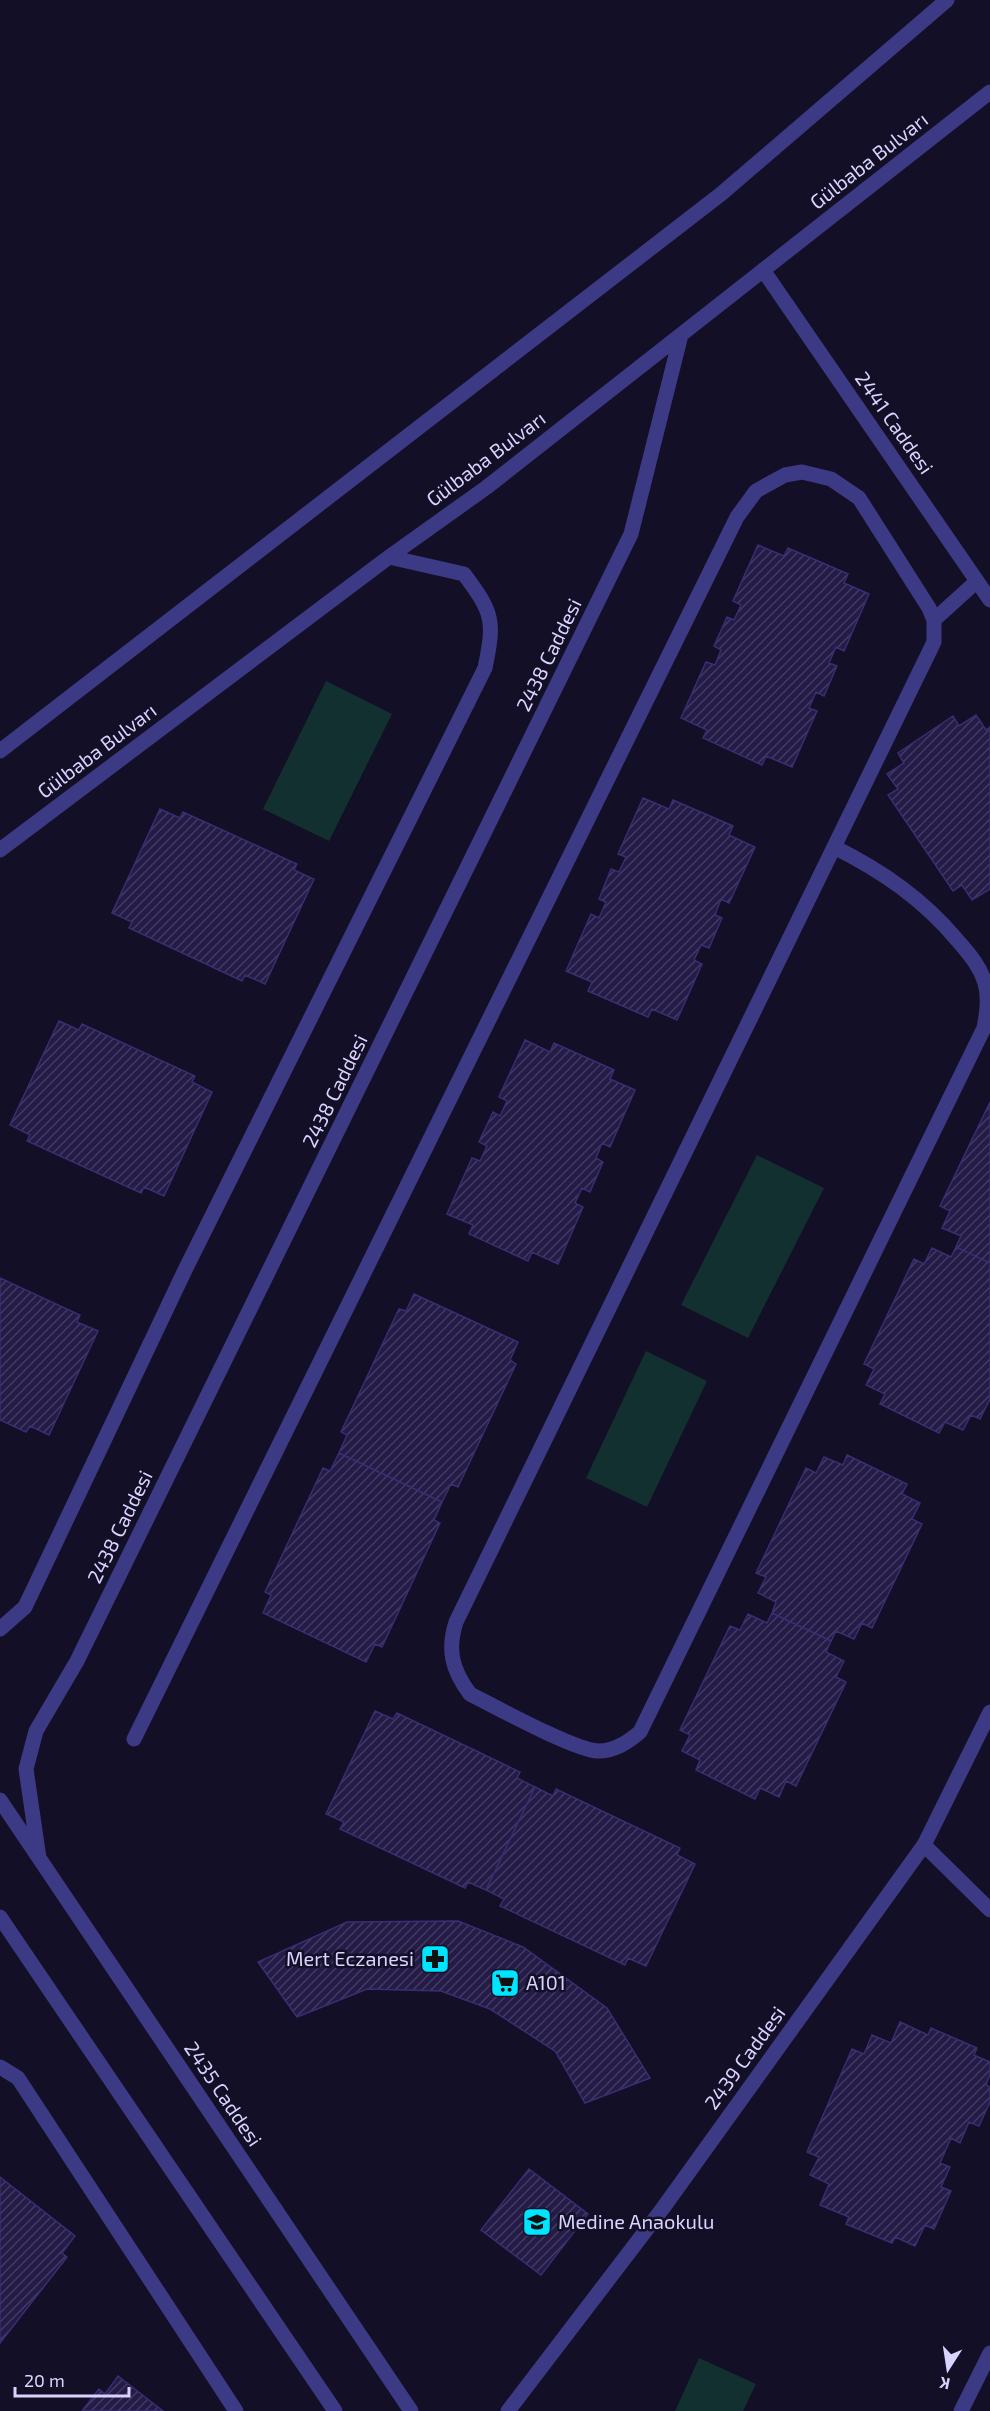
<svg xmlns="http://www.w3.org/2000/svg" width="990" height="2411" viewBox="0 0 990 2411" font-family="'Exo 2',sans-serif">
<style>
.grass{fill:#12302f}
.building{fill:url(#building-hatch);stroke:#3b2d73;stroke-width:1.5}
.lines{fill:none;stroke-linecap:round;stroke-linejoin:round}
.minor{stroke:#3d3a85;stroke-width:15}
.labels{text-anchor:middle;stroke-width:5;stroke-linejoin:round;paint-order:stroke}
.street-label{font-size:20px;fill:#d9d4ff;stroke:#130f26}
.poi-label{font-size:20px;fill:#d9d4ff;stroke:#130f26;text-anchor:start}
</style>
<defs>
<pattern id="building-hatch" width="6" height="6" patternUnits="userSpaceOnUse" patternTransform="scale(1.5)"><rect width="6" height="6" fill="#241b47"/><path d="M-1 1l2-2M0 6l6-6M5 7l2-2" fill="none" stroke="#433b63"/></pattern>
</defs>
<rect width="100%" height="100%" fill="#130f26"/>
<!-- grass -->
<path class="grass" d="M326 681 392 714 329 841 263 809Z
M757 1155 824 1188 748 1338 681 1305Z
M646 1351 707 1381 647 1507 586 1478Z
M699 2358 756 2384 743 2411H675Z"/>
<!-- building -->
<path class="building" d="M758 545 784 556 788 548 848 574 844 583 869 594 844 651 836 647 829 663 837 666 824 696 816 692 809 708 817 711 792 767 766 756 762 765 703 738 707 730 681 718 706 662 715 665 721 650 714 646 727 617 734 620 741 605 733 601Z
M976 715 986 730 990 727V889L972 900 962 885 953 891 888 795 898 789 887 774 904 763 898 753 953 716 959 726Z
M643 798 669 809 673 800 733 826 729 835 755 847 729 903 721 899 715 915 722 918 709 948 701 945 694 960 702 964 677 1020 652 1009 648 1017 588 991 592 982 566 971 591 914 599 918 606 902 599 899 611 869 619 872 626 857 618 854Z
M160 809 180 818 183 812 297 864 294 870 314 879 265 984 245 975 242 981 129 928 132 922 112 913Z
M59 1021 79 1030 82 1024 195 1076 192 1082 212 1092 164 1196 144 1187 141 1193 27 1141 30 1135 10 1125Z
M525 1040 550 1052 554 1043 614 1070 610 1079 635 1090 610 1147 602 1143 596 1158 603 1162 590 1192 582 1188 575 1203 583 1207 558 1264 532 1252 528 1261 469 1234 473 1225 447 1214 472 1158 480 1161 487 1146 479 1142 493 1112 500 1116 507 1101 499 1097Z
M990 1102V1263L956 1247 961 1236 942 1228 950 1211 940 1206Z
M956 1247 990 1263V1399L980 1419 971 1415 963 1430 945 1422 939 1433 880 1404 885 1394 866 1385 874 1369 864 1364 914 1259 924 1264 932 1248 951 1257Z
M0 1278 80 1315 77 1322 98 1331 49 1435 30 1426 26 1432 0 1420Z
M414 1294 518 1342 510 1360 516 1364 458 1487 451 1484 442 1502 339 1453 347 1435 341 1432 399 1309 406 1311Z
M339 1453 442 1502 434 1520 440 1523 382 1647 375 1644 366 1662 263 1613 271 1595 265 1592 323 1468 330 1471Z
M847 1455 907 1484 902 1494 920 1503 912 1519 922 1524 872 1628 862 1623 854 1639 836 1631 831 1641 772 1613 776 1602 758 1593 766 1577 756 1573 806 1468 816 1473 824 1457 843 1465Z
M772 1613 831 1641 826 1652 844 1661 836 1677 846 1682 796 1786 786 1781 779 1797 760 1788 755 1799 696 1770 700 1760 682 1751 690 1735 680 1730 730 1626 740 1630 748 1614 767 1623Z
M375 1711 393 1719 397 1713 520 1772 517 1778 535 1787 486 1890 468 1882 465 1888 340 1829 344 1822 326 1814Z
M535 1787 553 1796 556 1789 680 1848 677 1855 695 1864 646 1966 628 1958 625 1965 500 1906 504 1899 486 1890Z
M458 1921 523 1947 607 2008 650 2078 585 2103 555 2051 490 2009 441 1991 367 1989 297 2017 258 1962 347 1922Z
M900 2022 928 2035 931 2028 977 2048 974 2055 990 2062V2074L986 2085 990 2087V2102L979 2126 969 2122 960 2143 951 2138 940 2163 950 2167 941 2187 951 2191 934 2229 925 2225 915 2246 895 2237 892 2243 846 2224 849 2217 820 2205 829 2184 810 2175 819 2157 807 2152 852 2049 864 2054 872 2035 891 2043Z
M529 2169 588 2214 541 2275 481 2230Z
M0 2177 75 2236 62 2253 67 2257 0 2343Z
M118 2376 163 2411H82L99 2389 105 2394Z"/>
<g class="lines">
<!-- minor -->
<path class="minor" d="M763 270 990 600
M934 620 977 581
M0 751 721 194 947 0
M0 850 389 557 487 487 990 92
M0 1629 25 1607 185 1270 485 668C495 620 493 613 464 574L389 557
M134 1739 737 517 756 491 785 475 802 472 831 479 859 498 929 608 934 620V642L456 1622C447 1650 452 1670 470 1694 496 1707 574 1750 598 1751 615 1751 628 1742 640 1732L984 1028C987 1012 989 998 985 983 980 966 969 954 958 941 923 899 882 871 834 847
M0 1800 411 2411
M924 1845 990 1910
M39 1858 26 1769 36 1731 77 1661 631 534 681 335
M0 1917 335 2411
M0 2067 18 2078 236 2411
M508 2411 663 2208 924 1845 990 1712
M961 2411 990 2353"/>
</g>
<!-- icons -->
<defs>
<g id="pharmacy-square" transform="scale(1.5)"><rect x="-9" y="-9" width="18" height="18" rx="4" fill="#00e5ff" stroke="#130f26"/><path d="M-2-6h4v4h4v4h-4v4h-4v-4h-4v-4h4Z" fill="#111"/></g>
<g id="supermarket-square" transform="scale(1.5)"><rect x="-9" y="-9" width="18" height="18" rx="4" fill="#00e5ff" stroke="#130f26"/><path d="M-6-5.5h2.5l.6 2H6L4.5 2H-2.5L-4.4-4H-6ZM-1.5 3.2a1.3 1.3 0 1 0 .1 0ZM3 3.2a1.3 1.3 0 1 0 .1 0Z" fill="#111"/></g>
<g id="school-square" transform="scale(1.5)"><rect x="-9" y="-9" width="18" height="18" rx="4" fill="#00e5ff" stroke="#130f26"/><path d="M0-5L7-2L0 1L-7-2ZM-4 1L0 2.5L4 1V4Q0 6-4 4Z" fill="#111"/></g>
</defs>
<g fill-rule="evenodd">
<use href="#pharmacy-square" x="435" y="1959"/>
<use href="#supermarket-square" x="505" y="1983"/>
<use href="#school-square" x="537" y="2222"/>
</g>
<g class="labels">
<!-- street labels -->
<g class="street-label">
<text transform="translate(869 161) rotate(-38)" y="7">Gülbaba Bulvarı</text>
<text transform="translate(894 423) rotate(55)" y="7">2441 Caddesi</text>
<text transform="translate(486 459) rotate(-37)" y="7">Gülbaba Bulvarı</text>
<text transform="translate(549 655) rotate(-64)" y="7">2438 Caddesi</text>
<text transform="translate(97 751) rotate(-37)" y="7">Gülbaba Bulvarı</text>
<text transform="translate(335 1091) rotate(-64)" y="7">2438 Caddesi</text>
<text transform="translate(120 1527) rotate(-64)" y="7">2438 Caddesi</text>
<text transform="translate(745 2058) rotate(-54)" y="7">2439 Caddesi</text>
<text transform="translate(223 2094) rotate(56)" y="7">2435 Caddesi</text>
</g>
<!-- poi labels -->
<g class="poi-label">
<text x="414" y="1966" text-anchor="end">Mert Eczanesi</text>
<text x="526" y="1990">A101</text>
<text x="558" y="2229">Medine Anaokulu</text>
</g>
</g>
<!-- north arrow -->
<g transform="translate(948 2369) rotate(192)" stroke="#130f26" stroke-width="4.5" paint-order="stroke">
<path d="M0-4.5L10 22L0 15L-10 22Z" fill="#d9d4ff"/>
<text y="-9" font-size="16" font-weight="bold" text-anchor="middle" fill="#d9d4ff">K</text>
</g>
<!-- scale -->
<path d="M15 2387v9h114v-9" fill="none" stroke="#d9d4ff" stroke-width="3"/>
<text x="24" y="2387" font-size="18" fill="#d9d4ff" stroke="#130f26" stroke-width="4.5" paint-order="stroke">20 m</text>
</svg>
